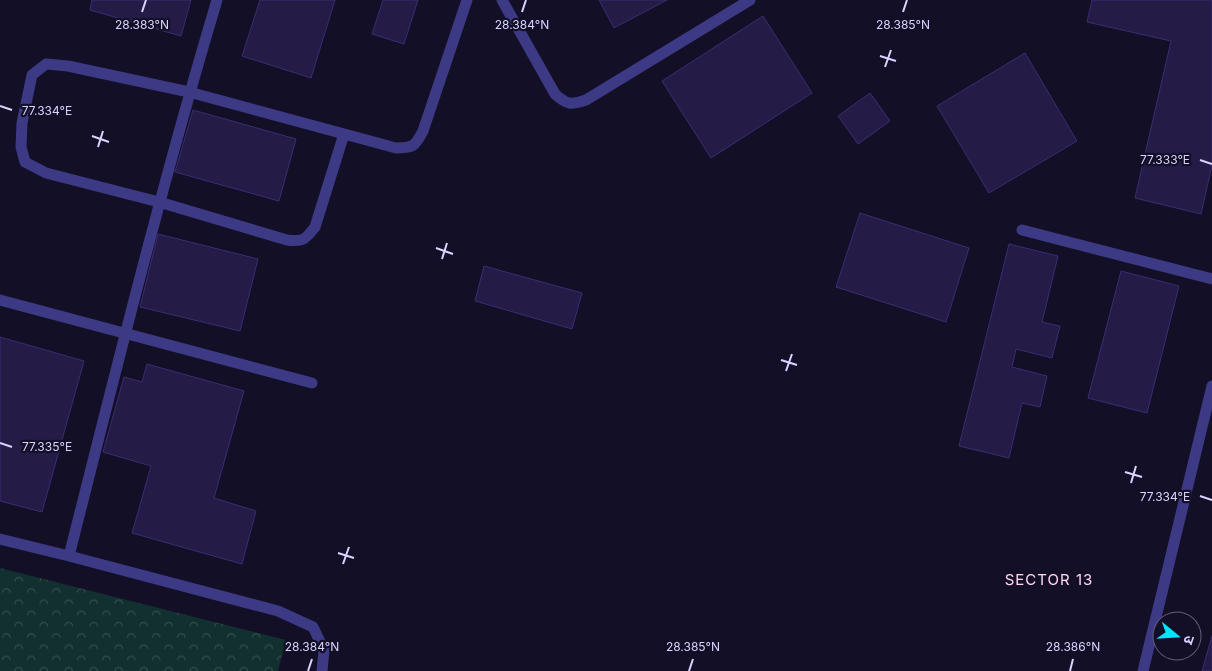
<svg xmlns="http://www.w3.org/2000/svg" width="1212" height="671" viewBox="0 0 1212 671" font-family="Inter,'Noto Sans Devanagari',sans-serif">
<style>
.forest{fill:url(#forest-crowns)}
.building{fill:#241b47;stroke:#3b2d73}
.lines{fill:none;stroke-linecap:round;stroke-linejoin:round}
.service{stroke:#3d3a85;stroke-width:11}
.ticks{fill:none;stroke:#d9d4ff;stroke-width:2}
.labels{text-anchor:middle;stroke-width:4.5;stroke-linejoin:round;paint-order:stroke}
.neighbourhood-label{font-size:15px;letter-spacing:1px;fill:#ffd6f0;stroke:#130f26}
.ticks-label{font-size:12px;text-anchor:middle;fill:#d9d4ff;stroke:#130f26;stroke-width:4.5;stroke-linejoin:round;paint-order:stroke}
</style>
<defs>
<pattern id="forest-crowns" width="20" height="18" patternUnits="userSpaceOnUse" patternTransform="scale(1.25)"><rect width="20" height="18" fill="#12302f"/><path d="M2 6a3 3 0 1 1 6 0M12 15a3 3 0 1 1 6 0" fill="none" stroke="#344d4e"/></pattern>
</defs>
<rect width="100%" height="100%" fill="#130f26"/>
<!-- forest -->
<path class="forest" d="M0 568 286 640 278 671H0Z"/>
<!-- building -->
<path class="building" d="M92 0H191L181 36 90 10Z
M260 0H335L311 78 242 56Z
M383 0H418L404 44 372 34Z
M599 0H667L614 28Z
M1092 0H1212V165L1201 214 1135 198 1171 41 1087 22Z
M763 16 812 93 711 158 662 81Z
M1025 53 1077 141 989 193 937 106Z
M870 93 890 121 858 144 838 116Z
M193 110 296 139 279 201 175 172Z
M860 213 969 248 946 322 836 287Z
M158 234 258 259 240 331 140 307Z
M1009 244 1058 256 1042 322 1060 326 1052 358 1016 349 1012 367 1047 376 1040 407 1022 403 1009 458 959 446Z
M484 266 582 293 572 329 475 301Z
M1121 271 1179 286 1147 413 1088 398Z
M0 337 84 361 42 512 0 501Z
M147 364 244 391 214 498 256 511 242 564 132 533 151 466 103 452 124 377 142 382Z
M1212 636V671H1202Z"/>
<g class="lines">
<!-- service -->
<path class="service" d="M217 0C162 184 116 370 69 556L278 611 313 627 324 650 322 671
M502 0 555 94C567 105 571 105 586 100L750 0
M344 134 315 227C305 240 303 242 287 240L159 202 46 173 25 162 21 147 22 123 32 75 46 64 68 66 189 92 396 148C414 148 415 146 423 131L467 0
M1022 230 1212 279
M0 300 312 383
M0 539 69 556
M1143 671 1212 386"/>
</g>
<!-- ticks -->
<path class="ticks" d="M142 12 146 0M522 12 526 0M903 12 907 0M880 56 896 61M885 67 891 50M0 106 12 110M92 136 109 142M98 147 103 131M1200 160 1212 164M436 248 453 254M442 259 447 243M781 360 797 365M786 371 792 354M0 443 12 447M1125 472 1142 477M1131 483 1136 466M1200 496 1212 500M338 553 354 558M343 564 349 547M308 671 312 659M689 671 693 659M1070 671 1073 659"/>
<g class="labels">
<!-- neighbourhood labels -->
<g class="neighbourhood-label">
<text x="1049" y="585">SECTOR 13</text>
</g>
</g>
<g class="ticks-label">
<text x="142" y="29">28.383°N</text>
<text x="522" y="29">28.384°N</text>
<text x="903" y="29">28.385°N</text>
<text x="47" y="115">77.334°E</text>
<text x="1165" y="164">77.333°E</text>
<text x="47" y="451">77.335°E</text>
<text x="1165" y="501">77.334°E</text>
<text x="312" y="651">28.384°N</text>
<text x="693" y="651">28.385°N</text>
<text x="1073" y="651">28.386°N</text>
</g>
<!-- north arrow -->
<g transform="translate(1177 636) rotate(108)"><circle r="24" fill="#130f26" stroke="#625e7d"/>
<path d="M0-4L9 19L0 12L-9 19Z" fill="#00e5ff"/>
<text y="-8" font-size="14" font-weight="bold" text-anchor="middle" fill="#d9d4ff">उ</text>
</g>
</svg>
